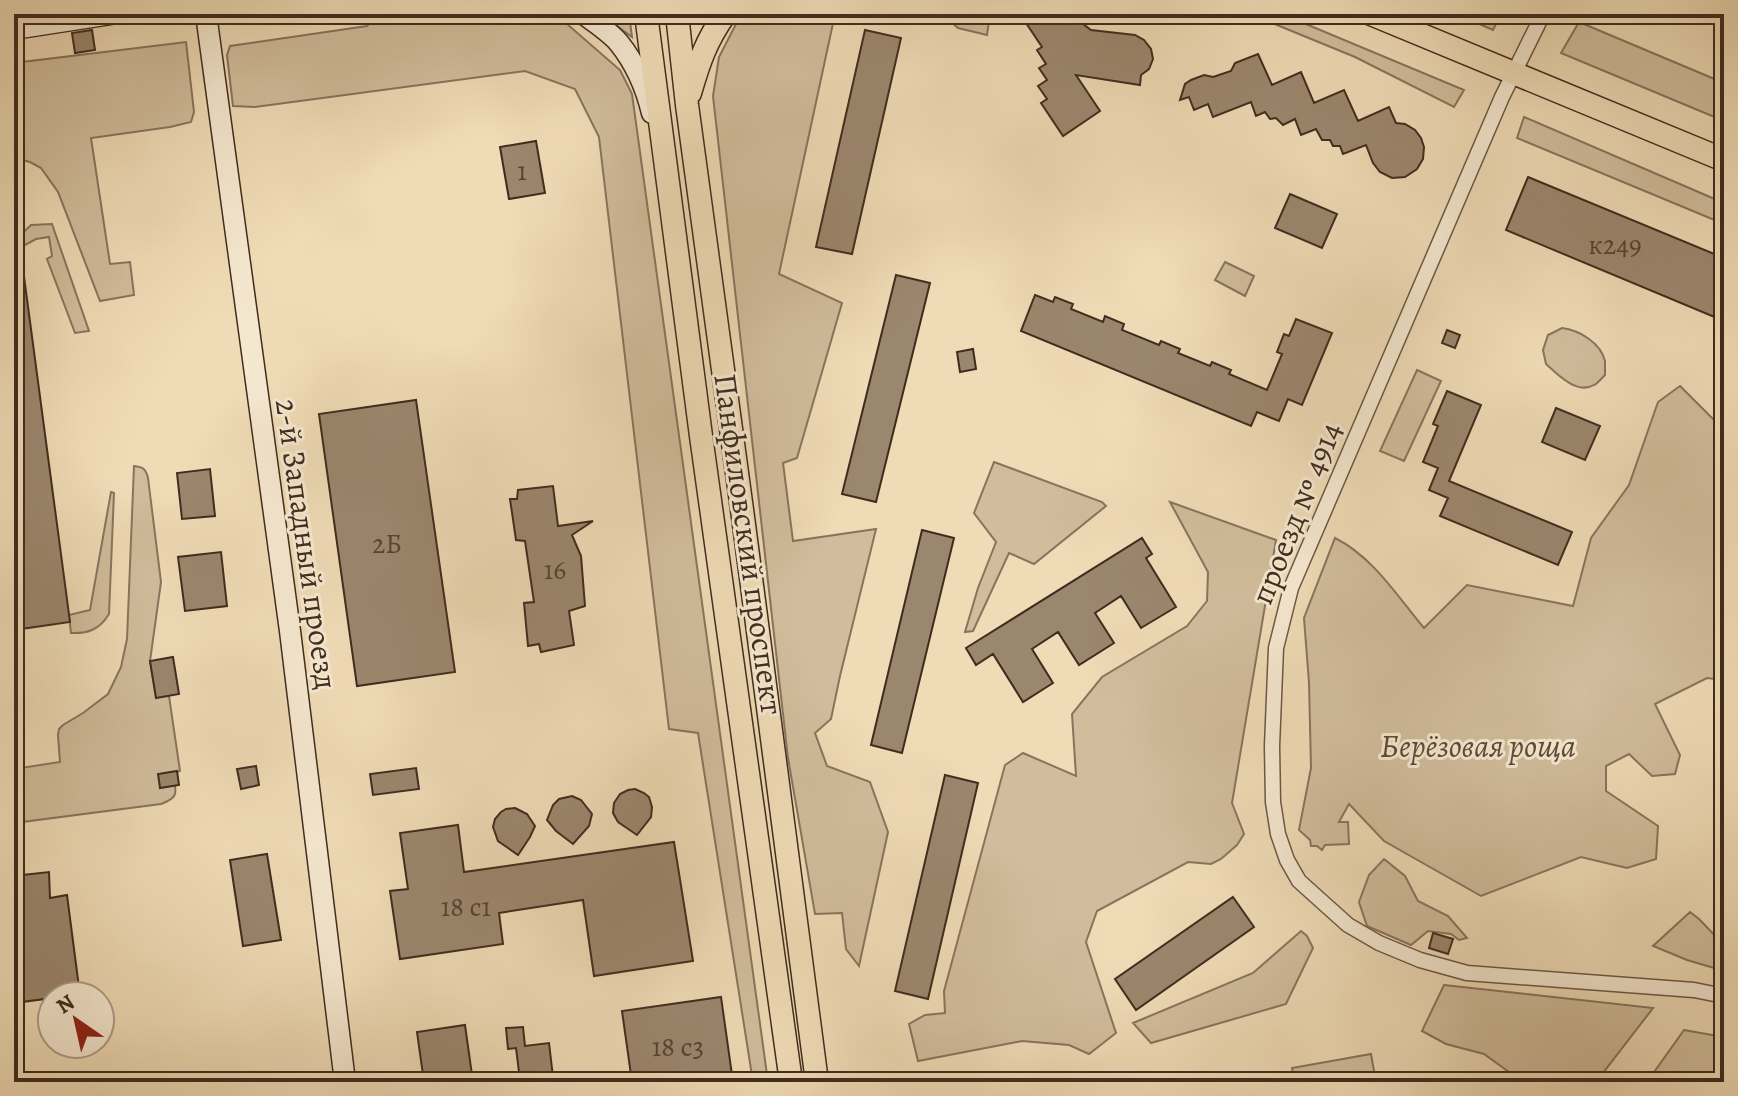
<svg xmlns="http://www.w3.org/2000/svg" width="1738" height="1096" viewBox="0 0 1738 1096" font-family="Alegreya,serif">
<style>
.green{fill:#d1bd9c;stroke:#88745e;stroke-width:2}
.building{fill:#9b876e;stroke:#402c1f;stroke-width:2}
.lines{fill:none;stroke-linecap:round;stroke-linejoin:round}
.street-casing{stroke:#6c5845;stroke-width:17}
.secondary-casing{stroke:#402c1f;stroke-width:23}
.primary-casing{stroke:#402c1f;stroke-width:25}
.street{stroke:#f5e8d0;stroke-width:14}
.secondary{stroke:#f5e8d0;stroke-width:20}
.primary{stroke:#efdbb6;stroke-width:22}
.labels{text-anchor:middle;stroke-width:6;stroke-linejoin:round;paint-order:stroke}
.number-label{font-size:28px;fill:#574333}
.street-label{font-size:32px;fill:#402c1f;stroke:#f5e8d0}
.park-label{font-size:32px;font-style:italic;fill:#5d4938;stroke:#f5e8d0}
</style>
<rect width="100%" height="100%" fill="#efdbb6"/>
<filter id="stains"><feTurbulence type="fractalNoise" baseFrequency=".0025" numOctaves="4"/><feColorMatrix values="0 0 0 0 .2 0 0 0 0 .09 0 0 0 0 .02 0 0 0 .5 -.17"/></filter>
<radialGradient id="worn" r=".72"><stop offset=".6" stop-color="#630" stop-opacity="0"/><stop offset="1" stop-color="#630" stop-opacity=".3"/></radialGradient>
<!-- green -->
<path class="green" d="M379 14H551L559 17 620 70 632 94 768 1082H753L698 733 669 729 599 137 575 89 525 71 255 107 233 106 227 55 230 46 367 26Z
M601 14H629L632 37Z
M743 14H835L779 274 842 303 797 458 783 463 793 541 876 529 840 676 831 719 815 733 827 766 870 782 888 832 859 966 846 949 842 913 815 914 788 758 713 96 719 57 735 26Z
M942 14H990L987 35 958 28Z
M1250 14H1282L1464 90 1454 107 1355 57Z
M1456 14H1501L1493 30Z
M1579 22 1724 83V121L1561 53Z
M186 42 194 112 191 122 170 127 91 138 110 264 130 262 134 295 100 301 58 192 41 168 30 162 14 158V63Z
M1524 117 1724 203V224L1517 138Z
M52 224 89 331 75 333 47 259 52 256 49 237 36 239 16 250 15 240 31 225Z
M1225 262 1254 276 1245 296 1215 280Z
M1562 328C1579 330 1601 343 1605 361 1605 364 1605 372 1605 375 1604 376 1596 385 1594 385 1577 395 1557 374 1546 364L1543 350 1548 335Z
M1417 370 1441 381 1404 461 1380 451Z
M1680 386 1724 430V680L1707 678 1655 704 1680 755 1675 774 1652 776 1629 754 1606 766V791L1658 826 1656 859 1627 868 1581 857 1481 896 1384 841 1349 804 1339 822H1348L1349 844 1325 845 1322 850 1317 846H1311L1310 840 1299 830 1311 768 1309 683 1304 618 1335 538C1373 557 1397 596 1424 628L1467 585 1573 606 1591 538 1629 485 1658 402Z
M994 462 1102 502 1106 506 1034 564 1009 553 973 631 965 632 978 588 996 542 974 513Z
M134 466C143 467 146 469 148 478L161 582 150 661 156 697 169 696 180 771 173 774C176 792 180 797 161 804L14 823V769L60 762 58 735 59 729 63 725 83 713 108 694 121 667 127 639Z
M111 492 114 493 109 614C100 629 88 634 71 633L69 615 90 610Z
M1170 502 1276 540 1232 803 1244 834 1237 845 1221 859 1211 864 1188 862 1097 911 1086 942 1116 1033 1089 1054 1069 1045 1022 1041 918 1061 909 1024 925 1015 945 1013 944 991 1005 765 1023 753 1076 776 1072 714 1102 677 1187 626 1207 601 1208 572Z
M1384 859 1405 876 1418 901 1448 916 1467 938 1459 940 1451 934 1428 931 1411 945 1367 926 1359 902 1369 875Z
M1690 912 1699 919 1724 945V971L1687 960 1653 946Z
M1301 931 1307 936 1313 948 1286 1004 1151 1043 1133 1023 1253 973Z
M1444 985 1653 1008 1596 1082H1529L1513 1075 1484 1054 1446 1044 1422 1031Z
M1684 1030 1724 1037V1082H1647Z
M1371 1054 1376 1082H1353L1352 1077 1322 1082H1295L1292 1068Z"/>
<!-- building -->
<path class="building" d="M1020 14H1074L1078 20 1091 30 1135 35 1144 40 1151 49 1153 59 1149 69 1141 75 1140 85 1076 75 1100 111 1063 136 1041 103 1047 99 1038 86 1047 80 1039 68 1046 64 1037 50 1042 47Z
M92 30 95 50 75 53 72 33Z
M865 30 901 38 852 254 816 247Z
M1258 54 1272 85 1301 72 1314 103 1344 90 1358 121 1389 107 1396 123 1405 124 1415 130 1421 138 1424 147 1423 159 1417 169 1405 177 1392 178 1380 172 1373 163 1366 145 1343 154 1340 146H1333L1330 140H1322L1316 129 1301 135 1295 119 1283 125 1276 118 1270 119 1265 112 1256 116 1251 102 1213 117 1208 104 1194 110 1189 97 1180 100 1185 84 1191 80 1204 75 1213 77 1231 71 1235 63Z
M536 141 545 193 509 199 500 147Z
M1528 177 1724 258V321L1506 230Z
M1290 194 1337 214 1322 248 1275 228Z
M14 269H23L70 622 14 630Z
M896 275 930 283 876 502 842 494Z
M1035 295 1053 302 1055 297 1073 304 1071 309 1103 322 1105 316 1124 324 1122 330 1159 345 1161 341 1180 349 1178 353 1210 366 1212 362 1231 370 1229 374 1267 390 1282 354 1277 352 1284 334 1289 336 1296 319 1332 333 1302 405 1288 399 1279 421 1257 412 1251 426 1021 331Z
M1447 330 1460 335 1455 348 1442 343Z
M973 349 976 369 960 372 957 352Z
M1447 391 1481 405 1449 481 1572 532 1558 565 1440 516 1448 498 1429 490 1438 468 1423 462 1438 426 1433 424Z
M416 400 455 672 357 686 319 414Z
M1556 408 1600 426 1585 460 1542 442Z
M210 469 215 516 182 519 177 473Z
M553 486 558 526 593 521 572 535 581 556 585 606 569 611 574 645 541 652 539 644 528 646 524 603 534 602 525 541 516 540 510 499H517L518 490Z
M922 530 954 538 902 753 871 745Z
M1142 538 1152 554 1146 558 1176 607 1141 628 1121 596 1095 613 1114 643 1079 665 1058 632 1032 649 1053 683 1023 702 993 654 976 665 966 648Z
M221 552 227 606 185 611 178 557Z
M173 657 179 694 156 698 150 661Z
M256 766 259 785 241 789 237 769Z
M416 768 419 789 373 795 370 774Z
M177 771 179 785 160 788 158 774Z
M945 775 978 783 928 999 895 991Z
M635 789 644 793 649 797 652 807 651 817 637 835 618 822 613 813 614 803 620 794 628 790Z
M572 796 581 800 592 814 589 826 573 844 556 831 547 820 553 805 559 799Z
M515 808 527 814 535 826 530 837 518 855 498 841 493 827 495 819 501 812 506 809Z
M458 825 464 872 674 842 693 961 594 976 583 900 499 913 503 944 400 959 390 891 408 889 400 833Z
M267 854 281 940 243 946 230 860Z
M49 872 50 898 67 895 80 995 52 996V998L14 1003V876Z
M1233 897 1254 927 1136 1010 1115 979Z
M1433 933 1453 939 1448 954 1429 948Z
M721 997 733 1082H632L622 1011Z
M465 1025 473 1082H424L417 1032Z
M523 1027 525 1046 549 1043 553 1077 520 1080 516 1048 508 1049 506 1028Z"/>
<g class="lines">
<!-- street casing -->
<g class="street-casing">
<path id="street" d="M1543 14 1502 97 1291 588 1276 648 1272 746 1273 802 1278 834 1287 860 1299 881 1348 925 1379 943 1420 960 1467 973 1694 990 1724 996"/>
</g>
<!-- secondary casing -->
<g class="secondary-casing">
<path id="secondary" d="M206 14 290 631 345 1082
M584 14C595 23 610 32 619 43 635 63 646 88 652 113
M14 29 111 14"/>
</g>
<!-- primary casing -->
<g class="primary-casing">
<path id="primary" d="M646 14 701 436 791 1082
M677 14 687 105 743 517 817 1082
M1371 14 1724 160
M690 93C699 62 706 41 725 14"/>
</g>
<!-- street -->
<use href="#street" class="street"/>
<!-- secondary -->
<use href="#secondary" class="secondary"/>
<!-- primary -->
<use href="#primary" class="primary"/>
</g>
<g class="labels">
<!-- number labels -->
<g class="number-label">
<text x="522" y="180">1</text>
<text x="1615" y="254">к249</text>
<text x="387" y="553">2Б</text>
<text x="555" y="579">16</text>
<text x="466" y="916">18 с1</text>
<text x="678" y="1056">18 с3</text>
</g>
<!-- street labels -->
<g class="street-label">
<text transform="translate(1296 513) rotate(-68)" y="11">проезд № 4914</text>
<text transform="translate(307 544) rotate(82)" y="11">2-й Западный проезд</text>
<text transform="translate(749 544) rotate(82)" y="11">Панфиловский проспект</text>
</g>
<!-- park labels -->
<g class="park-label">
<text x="1478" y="757">Берёзовая роща</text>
</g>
</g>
<!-- margin -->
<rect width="1738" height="1096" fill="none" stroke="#efdbb6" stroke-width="48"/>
<rect x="16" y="16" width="1706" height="1064" fill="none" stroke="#402c1f" stroke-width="4"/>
<rect x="24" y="24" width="1690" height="1048" fill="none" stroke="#402c1f" stroke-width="2"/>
<!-- north arrow -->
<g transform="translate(76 1020) rotate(326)"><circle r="38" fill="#f5e8d0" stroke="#ad9d89" stroke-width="2"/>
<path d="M0-6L14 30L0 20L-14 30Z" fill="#8f2418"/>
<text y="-12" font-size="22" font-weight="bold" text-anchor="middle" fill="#402c1f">N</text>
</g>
<rect width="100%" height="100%" filter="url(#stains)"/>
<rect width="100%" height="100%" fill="url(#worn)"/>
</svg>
